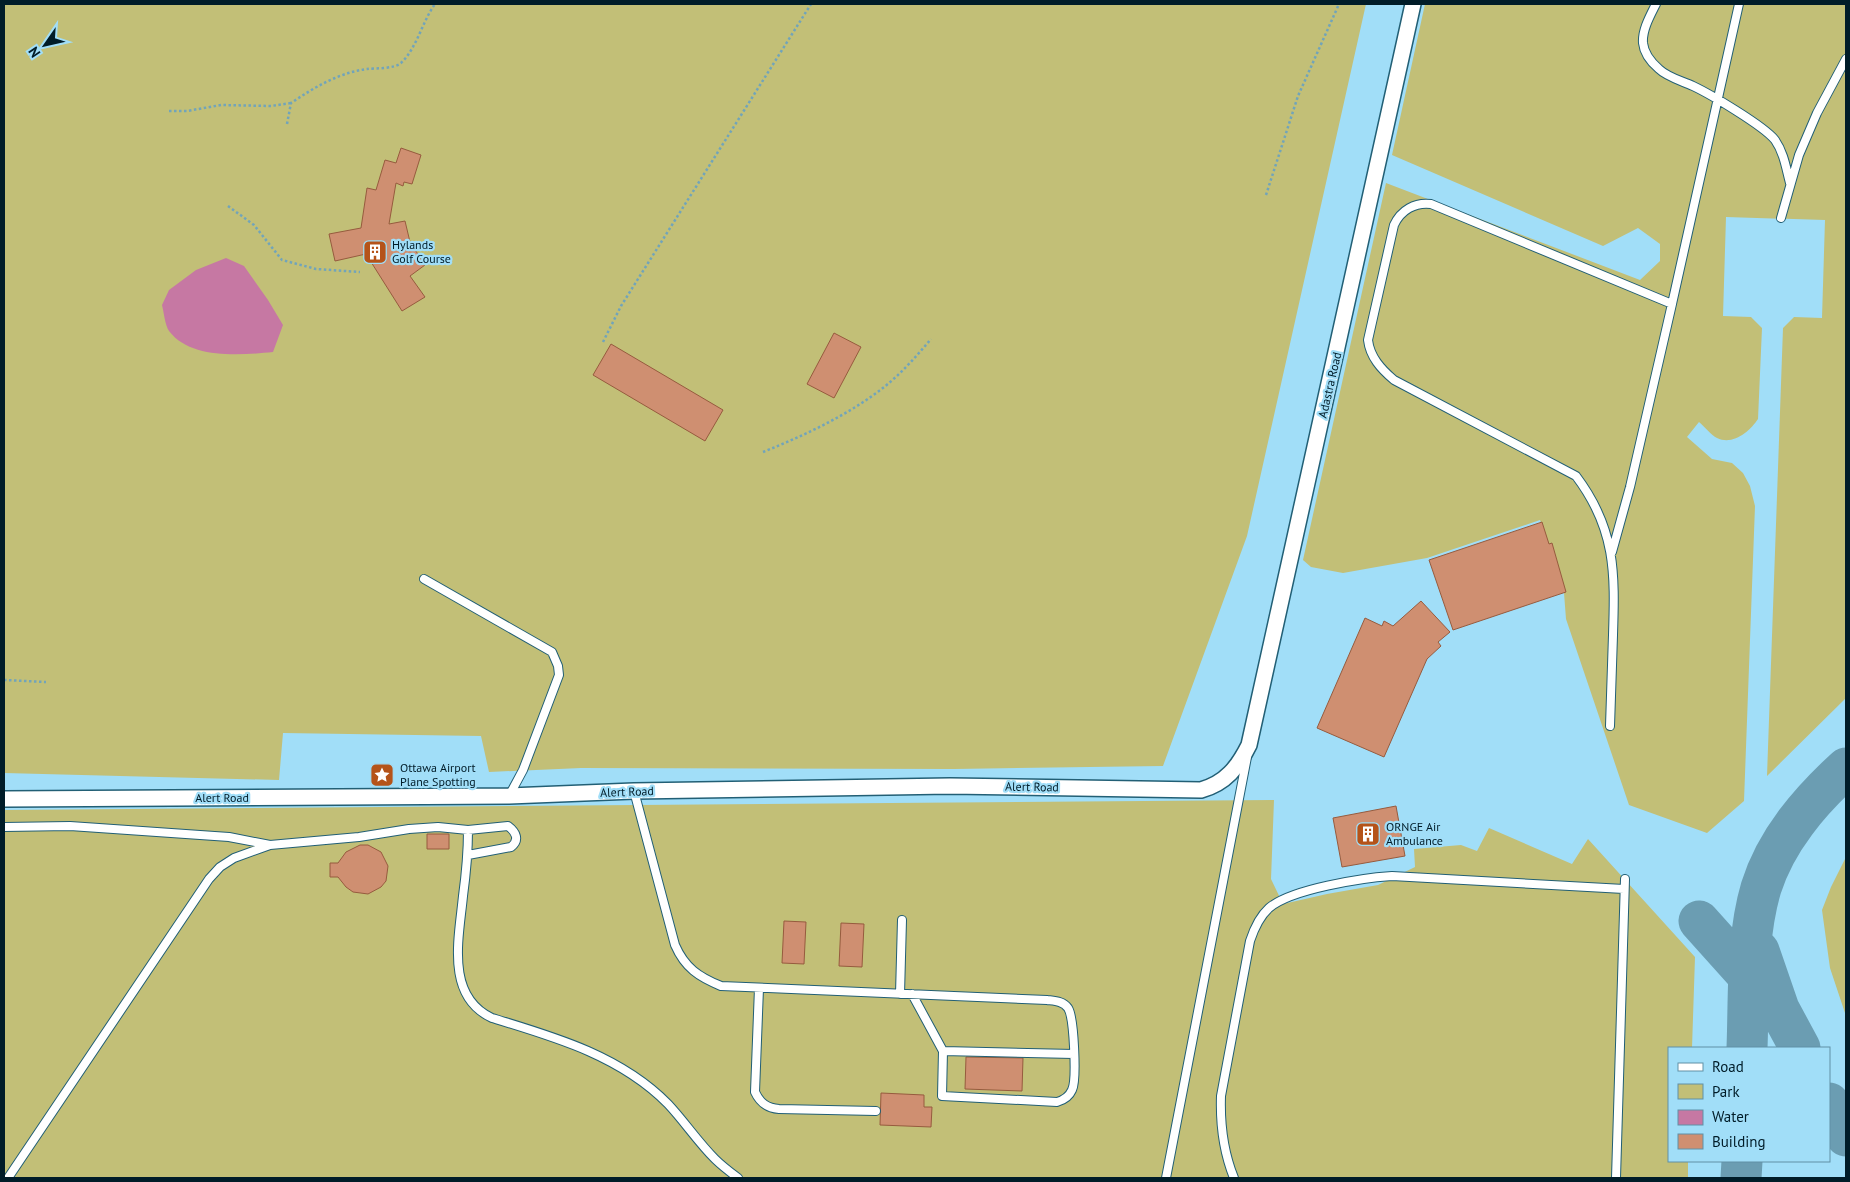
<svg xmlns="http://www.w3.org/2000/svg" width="1850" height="1182" viewBox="0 0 1850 1182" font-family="'PT Sans',sans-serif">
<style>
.green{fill:#c2bf77}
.water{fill:#c678a3}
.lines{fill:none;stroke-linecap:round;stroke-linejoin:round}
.taxiway{stroke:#6b9db2;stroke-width:41}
.building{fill:#cf8f71;stroke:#965b3e}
.service-casing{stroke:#225f75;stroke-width:10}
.minor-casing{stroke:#225f75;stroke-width:18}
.path{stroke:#71a4ba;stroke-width:2.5;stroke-dasharray:2.5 2.5;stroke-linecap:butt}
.service{stroke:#fff;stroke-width:8}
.minor{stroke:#fff;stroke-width:15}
.labels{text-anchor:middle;stroke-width:4.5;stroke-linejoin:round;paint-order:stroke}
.poi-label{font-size:12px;fill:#001c28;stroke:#a1def8;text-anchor:start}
.street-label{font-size:12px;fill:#001c28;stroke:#a1def8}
</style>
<rect width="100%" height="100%" fill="#a1def8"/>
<!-- green -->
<path class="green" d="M4 4H1366L1247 536 1163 766 954 769 581 768 489 772 481 736 283 733 279 780 4 773Z
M1425 4H1846V698L1767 776 1783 328 1794 317 1822 318 1825 220 1726 217 1723 316 1751 317 1762 328 1758 419C1750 431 1733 446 1717 438 1711 435 1705 427 1699 422L1687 437 1712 459 1732 463 1743 473 1750 486 1755 506 1744 801 1707 833 1629 805 1566 619 1564 593 1540 520 1427 558 1343 573 1311 567 1303 560 1386 183 1640 280 1660 261V244L1638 228 1603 246 1392 155Z
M1274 800 1271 879 1283 904 1327 894 1378 885 1415 867 1414 849 1461 845 1477 851 1489 828 1572 864 1588 839 1695 957 1692 1048H1669V1161H1688V1178H4V810Z
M1846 857V1016L1830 968 1822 910 1831 887Z"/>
<!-- water -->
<path class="water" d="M226 258 244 266 268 300 283 325 273 352C242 355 191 360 169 331 165 325 164 313 162 305L169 290 196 270Z"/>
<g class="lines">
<!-- taxiway -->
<path class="taxiway" d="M1699 921 1760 989
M1759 951 1779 1009 1800 1048
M1747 1048C1749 996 1746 939 1761 888 1776 840 1810 801 1846 768
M1829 1103 1846 1136
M1741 1178 1742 1161"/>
</g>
<!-- building -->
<path class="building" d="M401 148 421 155 412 184 404 182 403 186 396 183 389 224 405 221 410 242 425 265 410 276 425 297 402 311 366 254 335 261 329 234 361 228 367 188 376 190 385 160 396 163Z
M834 333 861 347 834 398 807 384Z
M611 344 723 410 705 441 593 375Z
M1542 522 1549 544 1552 543 1566 592 1453 630 1429 560Z
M1421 601 1450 632 1438 642 1441 646 1427 659 1384 757 1317 728 1365 618 1382 626 1384 621 1393 626Z
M1396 806 1405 856 1342 867 1333 818Z
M427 834H449V849H427Z
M360 845H368L381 852 388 866 386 881 381 887 368 894 353 892 346 887 338 877H330V863H338L346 852Z
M784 921 806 922 804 964 782 963Z
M841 923 864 924 862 967 839 966Z
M966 1057 1023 1058 1022 1091 965 1089Z
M881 1093 924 1095V1107H932L931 1127 880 1125Z"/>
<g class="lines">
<!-- service casing -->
<g class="service-casing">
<path id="service" d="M1656 4C1650 16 1642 30 1643 43 1644 53 1652 63 1659 69 1667 77 1682 81 1693 86 1710 94 1764 126 1775 140 1784 153 1786 168 1790 183
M1781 218 1799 155 1817 113 1846 59
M1612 552 1630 487 1672 304
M424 579 552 652 558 666 559 675 523 770 509 796
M1610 726C1611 696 1612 666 1613 635 1615 573 1616 529 1576 476L1394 380C1381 369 1370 357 1368 340L1394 225C1401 210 1415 202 1431 204L1672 304 1739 4
M634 791 675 945C685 968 699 977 721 986L1047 1000C1055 1001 1063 1001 1068 1008 1074 1017 1077 1080 1072 1090 1069 1097 1064 1100 1057 1102L942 1096 943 1051 912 994
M4 827 70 826 229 837 270 845
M468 830C468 852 466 874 463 896 459 938 445 996 492 1018 555 1037 621 1056 668 1104 684 1121 698 1142 715 1159 722 1166 730 1172 738 1178
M759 988 755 1092C760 1103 767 1108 779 1109L876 1111
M900 994 902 920
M943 1051 1074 1054
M8 1178 209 879 220 867 234 858 270 845 359 837 409 829 438 827 468 830 508 826C516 832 520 840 511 847L468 855
M1166 1178 1247 757
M1234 1178C1223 1151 1220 1126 1221 1096L1250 941C1254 929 1259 917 1269 908 1291 889 1362 878 1392 876L1624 889
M1616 1178 1625 879"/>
</g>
<!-- minor casing -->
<g class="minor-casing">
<path id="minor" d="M4 799 509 796 634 791 950 786 1201 790C1226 783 1238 767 1249 745L1413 4"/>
</g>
<!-- path -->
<path class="path" d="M169 111H187L221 105 271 106 291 103
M287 124 291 103C315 87 338 73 367 69 376 68 394 69 401 63 417 48 422 22 435 4
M1266 195 1298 96 1339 4
M228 206 254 225 282 260 316 269 360 272
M603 342 621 306 811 4
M763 452C803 436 844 417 879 391 899 376 915 358 931 339
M4 680 46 682"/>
<!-- service -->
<use href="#service" class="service"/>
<!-- minor -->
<use href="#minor" class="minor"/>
</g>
<!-- icons -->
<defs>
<g id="building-square" transform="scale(1.25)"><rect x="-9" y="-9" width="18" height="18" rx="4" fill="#b55319" stroke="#a1def8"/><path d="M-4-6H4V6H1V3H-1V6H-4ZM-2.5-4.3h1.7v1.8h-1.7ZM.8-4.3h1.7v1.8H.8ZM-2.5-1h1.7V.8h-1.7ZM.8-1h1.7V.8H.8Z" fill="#fff"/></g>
<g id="sight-square" transform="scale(1.25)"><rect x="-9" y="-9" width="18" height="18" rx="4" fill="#b55319" stroke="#a1def8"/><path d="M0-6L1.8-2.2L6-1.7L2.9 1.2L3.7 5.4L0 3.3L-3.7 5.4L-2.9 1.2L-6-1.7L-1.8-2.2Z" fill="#fff"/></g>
</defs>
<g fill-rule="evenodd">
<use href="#building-square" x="375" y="252"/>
<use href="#sight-square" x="382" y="775"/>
<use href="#building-square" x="1368" y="834"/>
</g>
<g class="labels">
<!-- poi labels -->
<g class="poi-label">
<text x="392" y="249">Hylands<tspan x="392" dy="14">Golf Course</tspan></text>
<text x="400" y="772">Ottawa Airport<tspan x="400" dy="14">Plane Spotting</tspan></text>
<text x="1386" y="831">ORNGE Air<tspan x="1386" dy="14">Ambulance</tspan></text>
</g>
<!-- street labels -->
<g class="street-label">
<text transform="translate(1330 385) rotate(-77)" y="4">Adastra Road</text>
<text transform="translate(1032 787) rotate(1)" y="4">Alert Road</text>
<text transform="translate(627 792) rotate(-2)" y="4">Alert Road</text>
<text x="222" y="802">Alert Road</text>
</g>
</g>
<!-- border -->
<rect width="1850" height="1182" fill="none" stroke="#001c28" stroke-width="10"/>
<!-- legend -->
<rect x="1668" y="1047" width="162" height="115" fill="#a1def8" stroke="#6190a5"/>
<rect x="1678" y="1063" width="25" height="8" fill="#ffffff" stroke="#6190a5"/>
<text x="1712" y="1072" font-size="15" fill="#001c28">Road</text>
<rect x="1678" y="1084" width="25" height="15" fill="#c2bf77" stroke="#6190a5"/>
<text x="1712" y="1097" font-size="15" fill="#001c28">Park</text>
<rect x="1678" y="1110" width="25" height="15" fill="#c678a3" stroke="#6190a5"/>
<text x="1712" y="1122" font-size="15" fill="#001c28">Water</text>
<rect x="1678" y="1134" width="25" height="15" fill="#cf8f71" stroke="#6190a5"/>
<text x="1712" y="1147" font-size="15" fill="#001c28">Building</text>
<!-- north arrow -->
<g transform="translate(45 45) rotate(236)" stroke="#a1def8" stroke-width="4" paint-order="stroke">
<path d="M0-4L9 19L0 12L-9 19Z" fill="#001c28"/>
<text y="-8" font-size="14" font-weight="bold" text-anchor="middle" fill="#001c28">N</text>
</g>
</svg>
